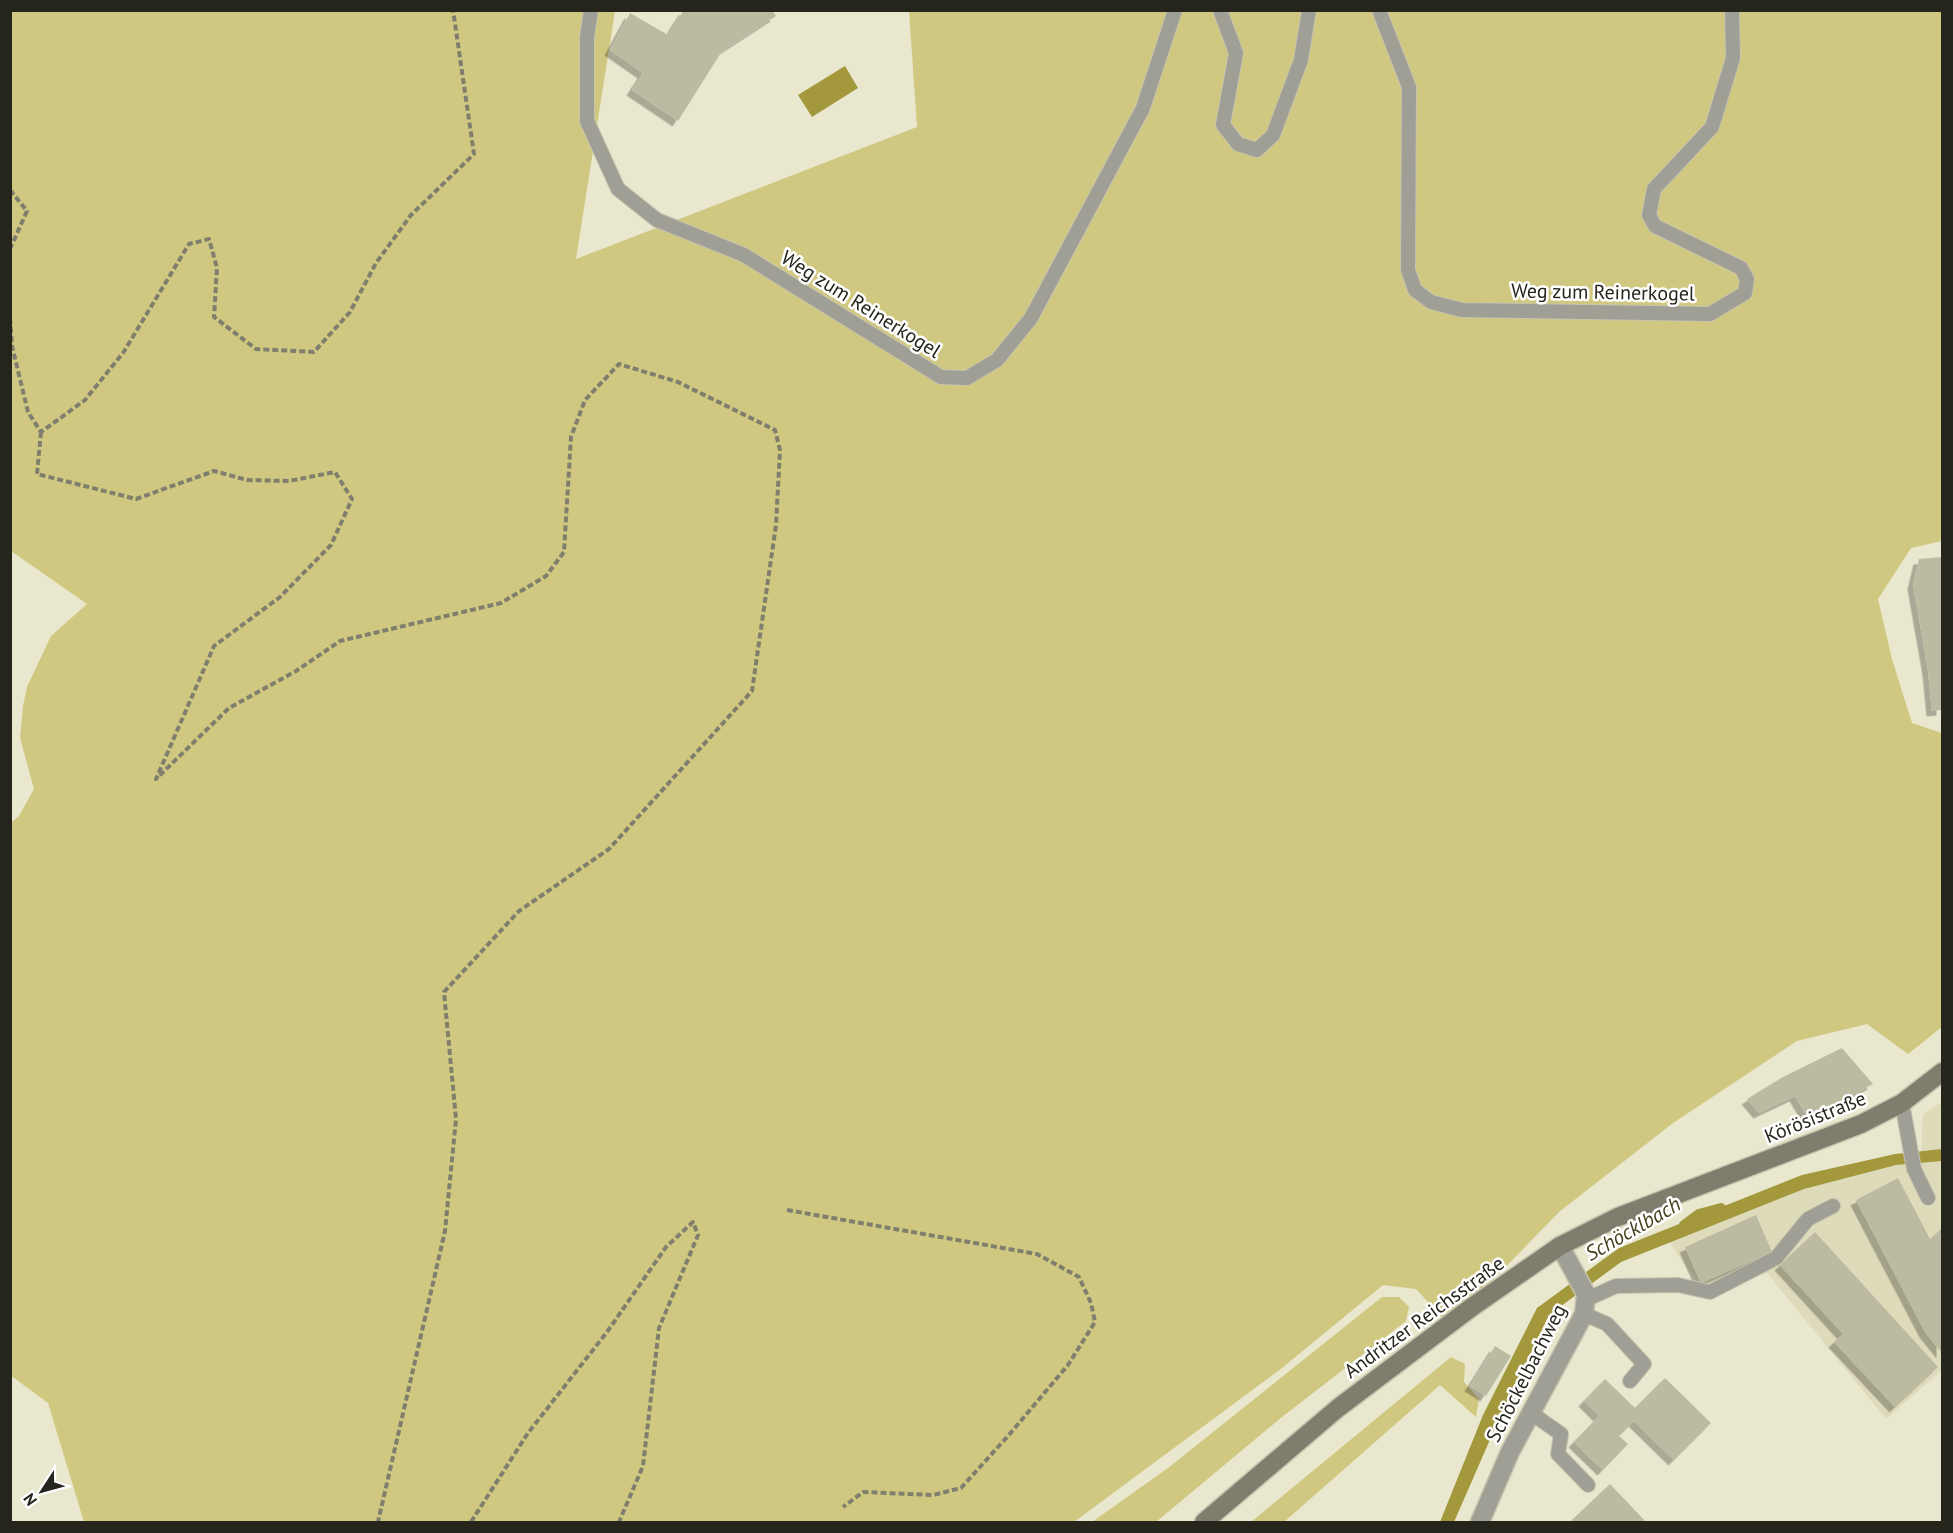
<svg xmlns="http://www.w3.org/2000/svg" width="1953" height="1533" viewBox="0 0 1953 1533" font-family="'PT Sans',sans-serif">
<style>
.built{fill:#dedbba}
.green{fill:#d0c880}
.water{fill:#a3983c}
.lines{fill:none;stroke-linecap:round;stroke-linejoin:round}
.stream{stroke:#a3983c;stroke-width:10}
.building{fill:#bdbaa2;filter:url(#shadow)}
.lane-casing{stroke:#c6c4ad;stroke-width:16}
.street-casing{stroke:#c6c4ad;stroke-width:21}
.secondary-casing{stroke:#c6c4ad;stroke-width:21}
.path{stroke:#807e6d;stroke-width:4;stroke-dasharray:6 3;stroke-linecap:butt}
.lane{stroke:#a09f95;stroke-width:14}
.street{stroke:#a09f95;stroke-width:18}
.secondary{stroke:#7f7e6e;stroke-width:18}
.labels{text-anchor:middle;stroke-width:5;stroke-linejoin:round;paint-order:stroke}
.street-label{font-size:20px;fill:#26251c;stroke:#fff}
.water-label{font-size:21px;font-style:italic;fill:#46411b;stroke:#fff}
</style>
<defs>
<filter id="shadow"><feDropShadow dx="-5.5" dy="5.5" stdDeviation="0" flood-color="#0004"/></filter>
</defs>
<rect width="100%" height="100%" fill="#e9e7cd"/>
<!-- built -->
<path class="built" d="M1942 1102V1370L1886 1419 1767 1273 1703 1291 1666 1237 1806 1184 1921 1155 1923 1114Z"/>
<!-- green -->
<path class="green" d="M10 11H615L576 259 917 127 909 11H1942V541L1911 548 1878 599 1892 659 1912 723 1942 733V1027L1908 1054 1867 1024 1797 1041 1673 1123 1559 1212 1449 1325 1416 1289 1383 1285 1282 1368 1074 1522H84L48 1403 10 1375 11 823 19 816 34 789 20 738 23 706 27 687 51 636 87 604 11 551Z
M1382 1297H1399L1409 1307 1406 1321 1282 1417 1156 1522H1092L1168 1468Z
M1451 1357 1465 1364 1464 1382 1479 1399 1476 1417 1440 1385 1284 1522H1251Z"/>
<!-- water -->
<path class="water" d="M845 66 858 88 812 117 798 95Z
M1942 1149V1161L1896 1165 1804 1189 1621 1262 1549 1315 1499 1419 1454 1522H1440L1483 1415 1537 1308 1619 1248 1802 1175 1895 1154Z"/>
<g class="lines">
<!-- stream -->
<path class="stream" d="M1684 1225 1699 1214 1721 1208"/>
</g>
<!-- building -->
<path class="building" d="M684 10H772L776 16 722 51 678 121 632 90 643 73 610 50 630 13 668 35Z
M1942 557V710L1932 711 1928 670 1913 584 1919 559Z
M1842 1048 1873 1084 1809 1119 1795 1096 1759 1113 1747 1099 1783 1077Z
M1898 1178 1930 1239 1942 1228V1353L1925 1332 1856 1200Z
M1756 1215 1772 1252 1701 1283 1685 1247Z
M1815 1232 1938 1367 1895 1407 1834 1342 1843 1334 1780 1265Z
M1495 1346 1511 1356 1486 1396 1470 1386Z
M1665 1378 1711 1423 1674 1460 1634 1421 1619 1436 1628 1444 1603 1470 1574 1442 1599 1416 1584 1401 1605 1379 1635 1408Z
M1610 1484 1646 1522H1570Z"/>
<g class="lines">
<!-- lane casing -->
<g class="lane-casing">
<path id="lane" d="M591 10 587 37V121L618 189 657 220 744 255 941 377 967 378 997 360 1031 318 1143 108 1175 10
M1220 10 1236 53 1223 125 1238 144 1257 150 1273 135 1301 60 1309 10
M1379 10 1409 87 1408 270 1415 290 1431 302 1462 310 1710 314 1745 293 1747 279 1741 268 1655 226 1649 215 1654 189 1712 127 1733 58 1732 10
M1902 1103 1914 1169 1928 1198
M1585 1300 1616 1286 1678 1285 1710 1292 1776 1258 1808 1219 1833 1206
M1584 1314 1607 1324 1644 1364 1630 1381
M1531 1413 1561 1434 1558 1454 1588 1485"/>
</g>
<!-- street casing -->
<g class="street-casing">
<path id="street" d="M1480 1522 1510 1452 1584 1314 1586 1294 1560 1246"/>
</g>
<!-- secondary casing -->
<g class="secondary-casing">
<path id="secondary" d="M1204 1522 1338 1408 1472 1307 1560 1246 1618 1217 1861 1124 1902 1103 1942 1072"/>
</g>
<!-- path -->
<path class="path" d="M10 190 27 211 10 249
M10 318 12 346 28 412 41 432 85 400 123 353 189 244 209 239 217 268 214 317 256 349 314 352 350 312 376 263 411 215 474 154 453 10
M41 432 37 474 136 499 214 471 247 480 289 481 335 472 352 499 331 545 280 597 214 646 156 779 229 708 296 671 340 641 501 603 546 576 564 552 571 437 585 400 619 364 678 382 775 430 780 450 776 525 752 691 609 849 519 911 444 992 456 1119 445 1231 378 1522
M787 1210 1037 1254 1079 1277 1091 1303 1095 1322 1068 1365 1008 1436 961 1488 933 1495 863 1492 843 1507
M471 1522 528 1433 607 1332 666 1247 693 1222 698 1235 659 1328 643 1466 619 1522"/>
<!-- lane -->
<use href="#lane" class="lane"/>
<!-- street -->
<use href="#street" class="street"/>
<!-- secondary -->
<use href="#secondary" class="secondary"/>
</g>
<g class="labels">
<!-- street labels -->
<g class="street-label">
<text transform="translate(1603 292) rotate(1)" y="7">Weg zum Reinerkogel</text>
<text transform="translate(861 304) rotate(32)" y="7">Weg zum Reinerkogel</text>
<text transform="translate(1815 1117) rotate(-22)" y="7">Körösistraße</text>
<text transform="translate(1424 1317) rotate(-36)" y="7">Andritzer Reichsstraße</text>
<text transform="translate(1526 1373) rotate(-63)" y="7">Schöckelbachweg</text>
</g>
<!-- water labels -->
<g class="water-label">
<text transform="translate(1633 1229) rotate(-30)" y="7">Schöcklbach</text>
</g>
</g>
<!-- border -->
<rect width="1953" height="1533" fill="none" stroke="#26251c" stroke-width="24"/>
<!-- north arrow -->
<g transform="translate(42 1491) rotate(234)" stroke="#ffffff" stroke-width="4.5" paint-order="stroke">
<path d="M0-4.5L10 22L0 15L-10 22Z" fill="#26251c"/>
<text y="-9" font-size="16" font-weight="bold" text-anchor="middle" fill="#26251c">N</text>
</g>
</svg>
